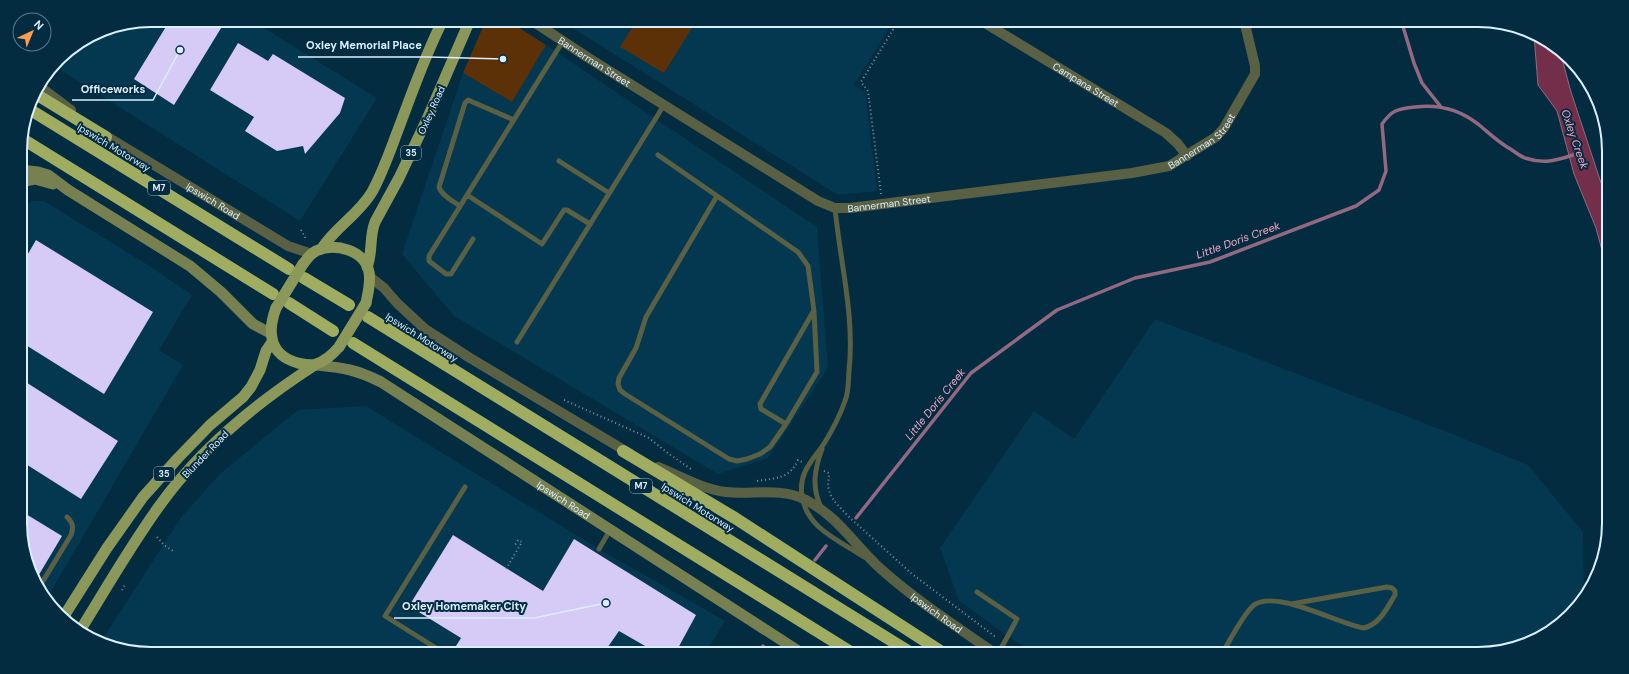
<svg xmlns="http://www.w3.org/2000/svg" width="1629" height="674" viewBox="0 0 1629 674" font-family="'DM Sans',sans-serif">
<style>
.built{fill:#043750}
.green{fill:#5d3108}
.water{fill:#732f4a;stroke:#926980}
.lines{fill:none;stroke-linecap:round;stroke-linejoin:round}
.stream{stroke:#926980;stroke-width:3.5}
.building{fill:#d6caf6}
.path{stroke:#7694a5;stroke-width:2;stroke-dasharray:1 3;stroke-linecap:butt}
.service{stroke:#5a6043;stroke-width:5}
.minor{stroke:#5a6043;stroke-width:10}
.secondary{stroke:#778050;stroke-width:11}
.primary{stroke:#8c9859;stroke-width:11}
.motorway{stroke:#a0ad61;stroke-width:12}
.primary-bridge{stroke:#8c9859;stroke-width:11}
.labels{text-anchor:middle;stroke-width:4;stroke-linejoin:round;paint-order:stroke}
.shield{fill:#032c41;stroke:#9ab4c5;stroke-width:1}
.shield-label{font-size:9px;font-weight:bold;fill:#dbeffd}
.street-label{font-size:10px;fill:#dbeffd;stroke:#032c41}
.water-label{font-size:11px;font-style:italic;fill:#fca7c4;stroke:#032c41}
.rim{fill:none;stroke:#dbeffd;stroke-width:2}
.leader{fill:none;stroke:#dbeffd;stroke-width:1.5}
.callout-dot{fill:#dbeffd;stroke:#032c41;stroke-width:1.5}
.callout-label{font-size:11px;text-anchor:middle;font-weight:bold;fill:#dbeffd;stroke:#032c41;stroke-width:4;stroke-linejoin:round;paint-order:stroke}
</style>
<rect width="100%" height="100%" fill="#032c41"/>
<!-- built -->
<path class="built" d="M151 20H251L377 98 300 221 54 66 64 53 101 30Z
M560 20H894L854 85 865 92 877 191 838 195Z
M546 45 817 227 828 368 768 458 718 474 454 316 402 254 463 73 512 102Z
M31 201H44L148 265 192 295 159 350 183 365 46 600 21 540 20 215Z
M1155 319 1455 435 1528 465 1583 532 1584 593 1558 627 1520 647 1487 654 1477 649 1463 654H1036L1016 642 959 601 940 548 1034 411 1074 439Z
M366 406 599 549 725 621 705 654H151L100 643 182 516 221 473 298 410Z"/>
<!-- green -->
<path class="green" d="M486 20H507L546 45 512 102 463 73Z
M637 20H691L695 23 664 73 620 47Z"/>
<!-- water -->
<path class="water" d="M1534 35 1561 55 1571 92 1608 204V273L1596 228 1574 174 1557 111 1538 85Z"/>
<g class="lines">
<!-- stream -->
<path class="stream" d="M1401 20 1414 63 1422 83 1441 107
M856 518 971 373 1057 310 1135 278 1210 262 1356 206 1379 190 1386 171 1382 124C1392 110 1397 109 1415 107 1438 104 1460 110 1478 124 1489 133 1499 143 1512 150 1516 153 1520 156 1525 158 1543 164 1555 161 1573 155
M815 560 826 546
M759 654 763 646"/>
</g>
<!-- building -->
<path class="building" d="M170 20H226L174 105 134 79Z
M238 43 268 61 273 54 345 98 340 113 305 154 303 146 277 151 245 131 254 117 210 90Z
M36 240 153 312 104 394 21 342V266Z
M21 379 118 441 81 499 21 461Z
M21 511 62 536 37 578 21 540Z
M453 535 543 591 574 539 696 615 677 650 670 647 666 654H659L619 631 603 654H451L461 638 409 606Z"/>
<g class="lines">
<!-- path -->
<path class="path" d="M247 20 252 23 253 20
M242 26 245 20
M881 194 868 91 861 82 899 20
M301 230 306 239
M564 400 649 438 669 454 691 469
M824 471 829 473 828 486 830 494 835 502 848 516 912 574 997 638
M757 481C775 478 790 479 798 460L802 462
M157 537 164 545 173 551
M506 569 522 542 518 540 515 545
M122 590 126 583
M1010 648 1019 654"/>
<!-- service -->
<path class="service" d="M658 155 798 252 808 266 814 311 817 372 786 424 770 447 760 454 747 459 737 461 729 459 625 394 620 390 618 384 619 378 636 348 646 317 717 196
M559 161 609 193
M467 195 542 244 564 210H567L590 224
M460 206C453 201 441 195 439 187L465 103 468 100 514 120
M835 208C840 262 855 316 849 371 848 382 849 391 845 401 840 415 833 429 825 442 814 460 798 471 802 496 807 529 839 540 864 557
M473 239 451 274H446L429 261V256L563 41
M517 342 664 105
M786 424 761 409 760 404 813 312
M821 507C811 487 815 468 822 449
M599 549 610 530
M40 586 71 535C74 527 73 523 67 517
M977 592 1017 619 998 654
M433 654 436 648 385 616 465 487
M1222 654C1228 643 1246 611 1254 605 1276 589 1338 624 1364 628 1380 624 1387 608 1395 595V591L1392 588 1387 587 1291 604"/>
<!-- minor -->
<g class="minor">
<path id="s1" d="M531 20 587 57 818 201 835 208H850L1132 173 1169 166 1216 137 1224 128 1255 74V66L1244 20"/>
<path id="s2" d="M980 20 1166 133 1178 144 1187 156"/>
<path d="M39 86 71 110"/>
<path id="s3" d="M101 133 288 246 312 254"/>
<path d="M370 277 384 288 397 303 425 329 470 358 629 453"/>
<path id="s4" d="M658 467C680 476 702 489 726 492 753 495 781 487 806 500 839 517 855 546 882 570 917 601 957 627 996 654"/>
</g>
<!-- secondary -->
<g class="secondary">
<path d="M20 170 38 172 48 175 68 190 190 266 221 292 253 324 270 333"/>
<path d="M20 182 35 179 53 184"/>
<path id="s5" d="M316 365C344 368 355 369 381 382L803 654"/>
</g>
<!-- primary -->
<path class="primary" d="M322 248C336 227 359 214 372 192 383 172 390 151 398 130 412 93 425 55 443 20
M303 264C307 259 310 254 316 251 334 242 365 250 369 272 371 282 368 293 366 303
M367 267C373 252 369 237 375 222L399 178 428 117 470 20
M276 308C267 332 269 355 298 363 303 364 311 366 316 364 325 361 333 354 339 347
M64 616 107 548 143 497 178 458 210 425 243 397 251 387 260 370 266 351 272 342
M81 629C107 587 131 545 160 505 201 448 256 403 315 365"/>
<!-- motorway -->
<path class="motorway" d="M34 93 106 137
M29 109 289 269
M21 138 273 294
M304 278 349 305
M289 303 333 331
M368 317 913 654
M353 343 854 654
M623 451 735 518 945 654"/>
<!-- primary-bridge -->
<path class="primary-bridge" d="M276 308 303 264
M339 347 366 303"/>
</g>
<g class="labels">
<!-- shield labels -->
<g class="shield">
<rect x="401" y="146" width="20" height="14" rx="3"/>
<rect x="148" y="181" width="22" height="14" rx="3"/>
<rect x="154" y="467" width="20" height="14" rx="3"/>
<rect x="630" y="479" width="22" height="14" rx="3"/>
</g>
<g class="shield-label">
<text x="411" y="156">35</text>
<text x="159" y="191">M7</text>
<text x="164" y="477">35</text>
<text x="641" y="489">M7</text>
</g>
<!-- street labels -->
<g class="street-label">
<text dy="4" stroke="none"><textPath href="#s1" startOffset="76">Bannerman Street</textPath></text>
<text dy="4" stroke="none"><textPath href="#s2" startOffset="124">Campana Street</textPath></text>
<text transform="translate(431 110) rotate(-66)" y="4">Oxley Road</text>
<text dy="4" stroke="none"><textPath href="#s1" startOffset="736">Bannerman Street</textPath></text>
<text transform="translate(114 147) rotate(31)" y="4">Ipswich Motorway</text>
<text dy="4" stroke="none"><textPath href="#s3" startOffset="131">Ipswich Road</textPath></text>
<text dy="4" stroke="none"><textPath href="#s1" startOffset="412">Bannerman Street</textPath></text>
<text transform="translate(422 337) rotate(32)" y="4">Ipswich Motorway</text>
<text transform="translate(205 454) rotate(-46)" y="4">Blunder Road</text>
<text dy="4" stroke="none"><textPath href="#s5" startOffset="285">Ipswich Road</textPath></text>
<text transform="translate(698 507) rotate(32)" y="4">Ipswich Motorway</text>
<text dy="4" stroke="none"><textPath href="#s4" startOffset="327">Ipswich Road</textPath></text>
</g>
<!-- water labels -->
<g class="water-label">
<text transform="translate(1575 139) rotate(71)" y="4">Oxley Creek</text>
<text transform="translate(1238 240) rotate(-20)" y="4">Little Doris Creek</text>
<text transform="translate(935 404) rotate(-51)" y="4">Little Doris Creek</text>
</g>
</g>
<!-- crop -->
<path d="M0 0H1629V674H0ZM151 27H1478A124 124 0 0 1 1602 151V523A124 124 0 0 1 1478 647H151A124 124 0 0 1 27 523V151A124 124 0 0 1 151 27Z" fill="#032c41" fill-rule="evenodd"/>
<path class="rim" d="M151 27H1478A124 124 0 0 1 1602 151V523A124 124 0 0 1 1478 647H151A124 124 0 0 1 27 523V151A124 124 0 0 1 151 27Z"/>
<!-- callouts -->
<path class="leader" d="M503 59L429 57H298M180 50L153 100H72M606 603L534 618H394"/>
<g class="callout-dot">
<circle cx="503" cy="59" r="4"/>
<circle cx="180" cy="50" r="4"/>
<circle cx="606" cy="603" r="4"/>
</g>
<g class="callout-label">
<text x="364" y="49">Oxley Memorial Place</text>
<text x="113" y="93">Officeworks</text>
<text x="464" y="610">Oxley Homemaker City</text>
</g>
<!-- north arrow -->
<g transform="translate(32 32) rotate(44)"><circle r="19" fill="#032c41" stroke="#597a8c"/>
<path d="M0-3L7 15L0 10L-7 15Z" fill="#fb9e52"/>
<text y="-6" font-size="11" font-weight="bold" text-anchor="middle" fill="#dbeffd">N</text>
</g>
</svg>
